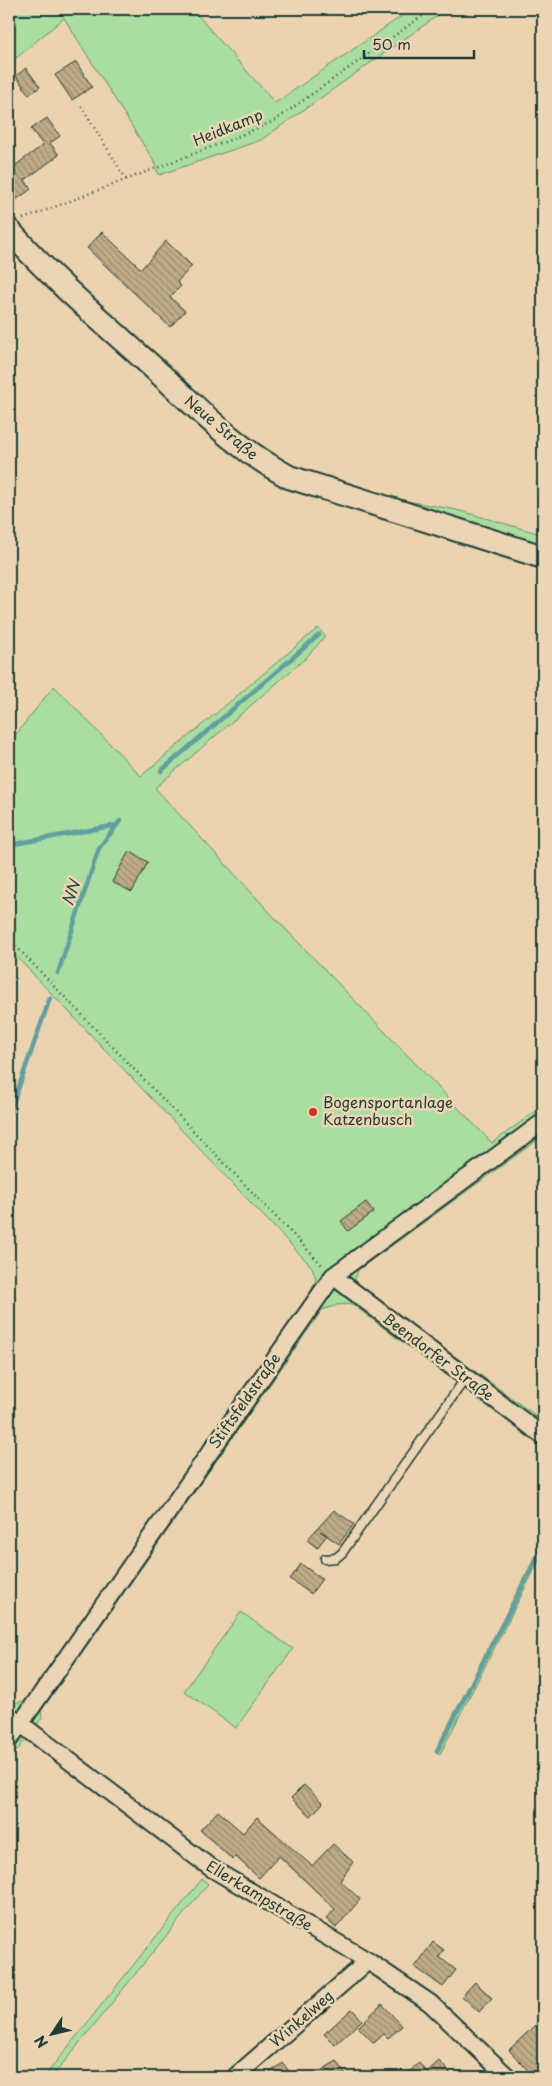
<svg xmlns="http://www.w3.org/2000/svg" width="552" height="2086" viewBox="0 0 552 2086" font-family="'Playpen Sans',sans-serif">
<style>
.grass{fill:#a9dea0;stroke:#648e6a}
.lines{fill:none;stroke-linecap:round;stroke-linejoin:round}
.stream{stroke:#629f9f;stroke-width:4.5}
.building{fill:url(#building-back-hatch);stroke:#1f3d34}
.lane-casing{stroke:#1f3d34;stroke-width:11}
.street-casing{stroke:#1f3d34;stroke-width:20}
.secondary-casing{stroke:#1f3d34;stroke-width:26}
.path{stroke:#1f3d34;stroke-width:2.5;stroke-dasharray:1 4;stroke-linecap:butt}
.lane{stroke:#ecd5b5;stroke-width:8}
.street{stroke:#ecd5b5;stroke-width:16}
.secondary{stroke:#ecd5b5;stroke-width:22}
.poi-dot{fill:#c8321e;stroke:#ecd5b5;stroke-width:2}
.labels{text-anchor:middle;stroke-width:5;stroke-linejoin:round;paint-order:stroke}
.street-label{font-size:15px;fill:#1f3d34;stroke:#ecd5b5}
.poi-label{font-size:15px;fill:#1f3d34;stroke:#ecd5b5;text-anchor:start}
.water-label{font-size:16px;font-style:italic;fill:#2a4d46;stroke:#ecd5b5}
</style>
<defs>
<pattern id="building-back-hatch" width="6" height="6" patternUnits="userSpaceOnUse" patternTransform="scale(1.25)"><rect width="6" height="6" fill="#c0ab87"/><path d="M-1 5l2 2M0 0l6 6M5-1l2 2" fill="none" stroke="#9b8c6f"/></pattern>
</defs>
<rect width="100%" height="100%" fill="#ecd3b0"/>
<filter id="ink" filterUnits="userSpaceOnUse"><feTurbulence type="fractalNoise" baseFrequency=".02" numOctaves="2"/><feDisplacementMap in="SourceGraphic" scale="10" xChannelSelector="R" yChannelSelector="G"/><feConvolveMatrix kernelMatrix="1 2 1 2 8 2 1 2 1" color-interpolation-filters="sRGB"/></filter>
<g filter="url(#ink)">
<!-- grass -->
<path class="grass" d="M9 9H192L275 103 412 9H447L261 140 159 175 153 160 64 18 9 64Z
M385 497 457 510 537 533 543 529V551Z
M318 628 325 636 306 658 155 788 276 919 492 1143 543 1106V1136L358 1270 355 1279 360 1287 543 1421V1448L352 1304 337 1305 322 1310 41 1711 42 1718 9 1761V1700L15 1703 26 1700 309 1297 316 1279 312 1267 9 949V743L54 686 141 776Z
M543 1541V1553L440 1754 435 1751Z
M241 1612 293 1649 236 1728 184 1691Z
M202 1879 208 1884 52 2077H44Z"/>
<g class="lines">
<!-- stream -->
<path class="stream" d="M161 771 319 635
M9 845 117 825
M58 973 99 848 120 821
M9 1115 50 998
M437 1751 543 1547"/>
</g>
<!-- building -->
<path class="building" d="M76 62 92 87 72 100 55 75Z
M26 68 40 87 29 95 16 76Z
M47 118 60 136 50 143 59 155 25 180 31 189 16 200 9 191V170L43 145 31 129Z
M102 232 141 269 166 241 192 266 177 282 181 286 170 297 185 311 170 327 87 248Z
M129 851 148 862 132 892 112 882Z
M366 1202 374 1212 348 1231 341 1221Z
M334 1510 354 1524 339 1544 320 1531 327 1535 317 1548 307 1540Z
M301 1564 322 1579 311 1594 290 1579Z
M304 1785 323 1803 311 1816 291 1798Z
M218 1811 243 1833 257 1817 312 1866 333 1844 353 1862 340 1881 360 1899 358 1902 336 1928 326 1919 335 1909 279 1856 259 1878 236 1857 233 1860 200 1830Z
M433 1942 444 1950 439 1957 456 1970 443 1987 415 1967Z
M475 1982 492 1998 479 2012 462 1996Z
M382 2004 402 2026 388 2038 384 2034 374 2043 358 2027Z
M352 2009 362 2020 335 2045 324 2034Z
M535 2025 543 2034V2077H534L509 2050Z
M337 2061 347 2077H310Z
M439 2061 454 2077H403L419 2063 427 2072Z
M283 2063 293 2077H264Z"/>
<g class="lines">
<!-- lane casing -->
<g class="lane-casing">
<path id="lane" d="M325 1559 336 1558 342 1553 465 1379"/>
</g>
<!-- street casing -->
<g class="street-casing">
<path id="street" d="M333 1276 543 1436
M9 1715 211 1868 368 1961 430 2003 508 2077
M9 1740 333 1276 543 1122
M236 2076 368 1961"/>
</g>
<!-- secondary casing -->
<g class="secondary-casing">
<path id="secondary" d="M9 230C51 278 99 319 147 362 195 405 230 445 289 477L543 557"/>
</g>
<!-- path -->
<path class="path" d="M81 106 126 179
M23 219 227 141 274 121 432 9
M9 939 323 1266"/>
<!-- lane -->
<use href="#lane" class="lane"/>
<!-- street -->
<use href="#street" class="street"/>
<!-- secondary -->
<use href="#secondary" class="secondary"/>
</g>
</g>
<!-- markers -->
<circle class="poi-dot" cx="313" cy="1112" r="5"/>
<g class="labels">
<!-- street labels -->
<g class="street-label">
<text transform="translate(228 128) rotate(-22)" y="5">Heidkamp</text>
<text transform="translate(221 428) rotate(40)" y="5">Neue Straße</text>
<text transform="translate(438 1357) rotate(37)" y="5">Beendorfer Straße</text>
<text transform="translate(245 1401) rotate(-55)" y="5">Stiftsfeldstraße</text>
<text transform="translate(259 1896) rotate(31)" y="5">Ellerkampstraße</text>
<text transform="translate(302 2019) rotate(-41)" y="5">Winkelweg</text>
</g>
<!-- poi labels -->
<g class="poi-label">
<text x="323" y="1108">Bogensportanlage<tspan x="323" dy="17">Katzenbusch</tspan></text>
</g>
<!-- water labels -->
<g class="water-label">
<text transform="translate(71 893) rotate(-71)" y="6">NN</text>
</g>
</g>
<!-- margin -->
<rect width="552" height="2086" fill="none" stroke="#ecd5b5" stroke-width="30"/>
<rect x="15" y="15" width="522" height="2056" fill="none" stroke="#1f3d34" stroke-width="2" filter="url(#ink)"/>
<!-- north arrow -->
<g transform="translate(52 2034) rotate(235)" stroke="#ecd5b5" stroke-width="4" paint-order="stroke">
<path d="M0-4L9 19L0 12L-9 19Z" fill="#1f3d34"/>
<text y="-8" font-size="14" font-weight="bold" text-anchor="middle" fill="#1f3d34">N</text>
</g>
<!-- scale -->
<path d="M364 50v8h110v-8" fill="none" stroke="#1f3d34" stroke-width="2.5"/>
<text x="372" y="50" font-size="15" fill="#1f3d34" stroke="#ecd5b5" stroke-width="4" paint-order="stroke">50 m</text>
</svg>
